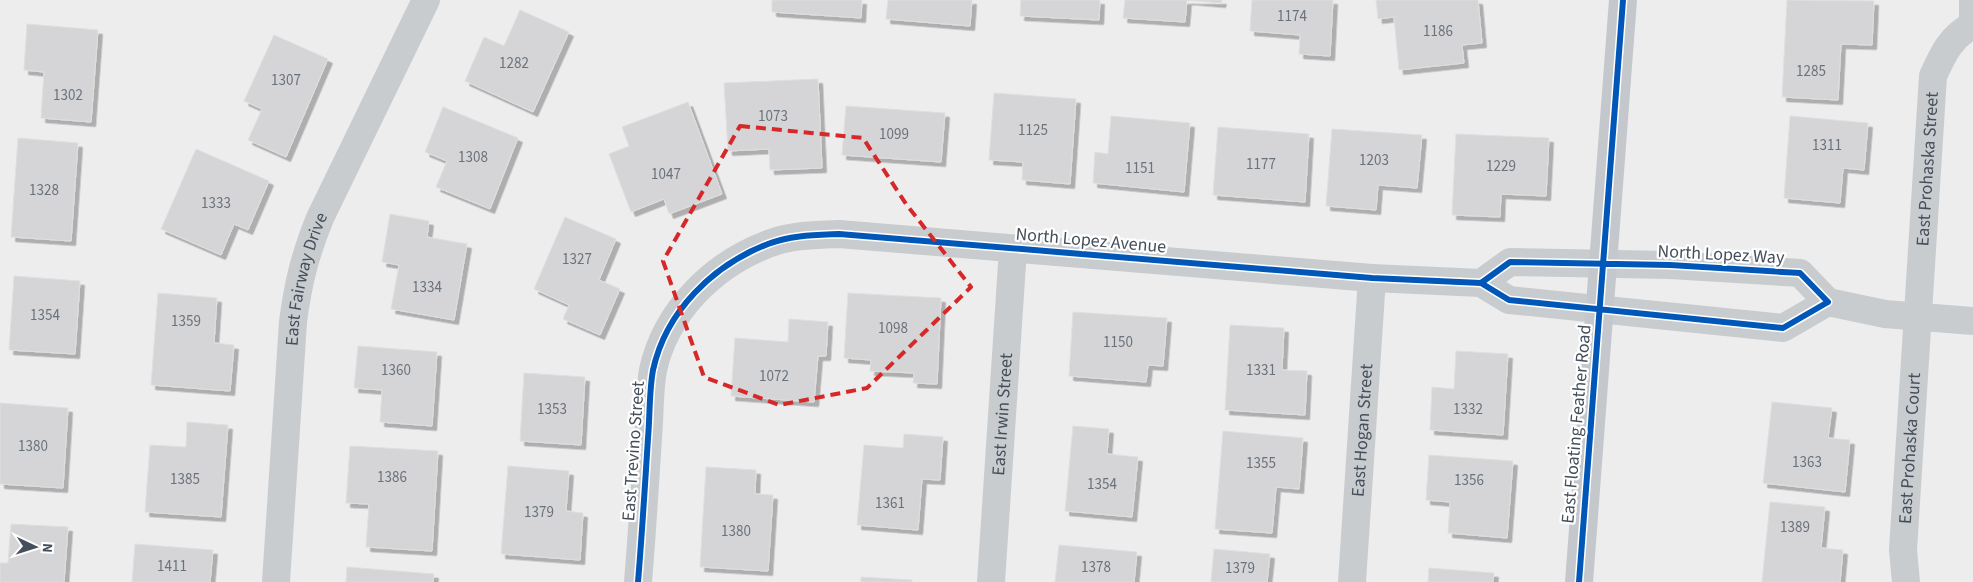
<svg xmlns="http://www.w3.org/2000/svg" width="1973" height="582" viewBox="0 0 1973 582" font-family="'Source Sans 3',sans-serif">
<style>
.building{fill:#d5d5d7;stroke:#dfdfe0;filter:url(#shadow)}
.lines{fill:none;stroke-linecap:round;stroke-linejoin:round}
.minor{stroke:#c9cccf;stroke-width:28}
.major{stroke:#c4c8cd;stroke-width:28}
.cycleway-casing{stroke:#fff;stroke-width:9}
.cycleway{stroke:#0057b8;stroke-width:6}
.marked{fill:none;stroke:#d62828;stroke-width:4;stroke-dasharray:10 6;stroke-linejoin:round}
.labels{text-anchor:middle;stroke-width:4.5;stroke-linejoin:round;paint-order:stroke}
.number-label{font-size:15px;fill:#6a727b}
.street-label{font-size:18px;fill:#444f5b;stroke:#fff}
</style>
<defs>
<filter id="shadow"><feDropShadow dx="4.5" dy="4.5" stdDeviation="0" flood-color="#0004"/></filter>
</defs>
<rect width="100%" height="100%" fill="#eeeded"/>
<!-- building -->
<path class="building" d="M772 0H862L861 18 772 12Z
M888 0H972L970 26 886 19Z
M1021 0H1100L1099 20 1020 16Z
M1125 0H1222L1221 3 1187 0 1185 22 1123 18Z
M1252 0H1333L1330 56 1299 54 1300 35 1250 31Z
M1376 0H1478L1482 43 1462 45 1464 63 1399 70 1394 17 1378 19Z
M1787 0 1874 1 1872 45 1841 44 1838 100 1782 97Z
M520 10 569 32 533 112 465 81 484 37 504 46Z
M27 24 98 30 91 122 41 118 44 72 24 70Z
M274 35 328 59 286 157 248 140 262 109 244 101Z
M818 79 822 168 770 170 769 149 728 151 724 83Z
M994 93 1076 99 1070 184 1022 180 1023 162 989 160Z
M688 102 722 194 669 214 664 199 631 212 609 154 629 146 622 127Z
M846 106 945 113 941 162 842 155Z
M443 107 518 138 490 209 436 187 447 161 425 152Z
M1111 116 1190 123 1184 192 1093 183 1095 152 1108 154Z
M1790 116 1868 123 1864 170 1843 168 1840 203 1784 198Z
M1218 127 1309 134 1305 202 1213 195Z
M1332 129 1422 135 1417 188 1378 185 1376 210 1326 206Z
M1456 134 1549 138 1546 196 1501 194 1500 217 1452 215Z
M18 138 78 143 71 241 11 237Z
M196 149 269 181 248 230 234 224 221 255 161 229Z
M390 214 429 221 427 237 467 244 454 320 391 309 399 265 382 262Z
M565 217 616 239 599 280 620 289 600 335 563 319 569 305 534 289Z
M14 276 80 281 75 354 9 350Z
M158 293 217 298 214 343 234 345 230 391 151 385Z
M848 293 941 298 937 384 913 383 914 373 870 371 871 360 844 358Z
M1073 312 1167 318 1163 366 1148 365 1146 382 1069 376Z
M789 319 828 322 826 356H818L814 402 731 396 735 338 788 342Z
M1230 325 1284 328 1282 370 1307 371 1305 415 1225 410Z
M358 346 437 352 432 426 380 422 382 390 354 388Z
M1456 351 1508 354 1503 435 1430 430 1432 387 1454 389Z
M524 373 585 377 581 445 520 441Z
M1772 402 1832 408 1828 438 1850 440 1845 492 1763 483Z
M0 403 68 408 63 488 0 484Z
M187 422 228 425 221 517 145 512 150 445 186 447Z
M1073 426 1109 429 1107 454 1138 457 1132 517 1065 511Z
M1223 431 1303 438 1299 489 1276 487 1272 533 1215 529Z
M904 434 943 437 940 480 922 479 918 530 857 525 864 445 903 448Z
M350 446 438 451 432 551 366 547 369 504 346 503Z
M1429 455 1513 461 1507 538 1448 533 1450 502 1426 500Z
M508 466 569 471 566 511 583 513 580 560 501 554Z
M706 467 756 470 755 494 773 495 768 571 700 567Z
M1770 502 1825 507 1821 548 1843 550 1840 582H1762Z
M11 524 68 527 64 582H0V563H8Z
M135 544 213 550 210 582H132Z
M1059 545 1137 552 1134 582H1055Z
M1214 549 1270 554 1267 582H1211Z
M347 567 434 574 433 582H346Z
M1429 568 1494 573 1493 582H1428Z
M861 577 912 580V582H861Z"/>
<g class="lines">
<!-- minor -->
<g class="minor">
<path d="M1973 0V25"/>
<path d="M1510 262 1670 265 1800 273 1828 302 1783 328 1509 300 1481 283Z"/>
<path d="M1828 302 1885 314 1973 321"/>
<path id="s1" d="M276 582 293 322C298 283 305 255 320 218L426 0"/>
<path d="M638 582C642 534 645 486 648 438 650 416 649 392 653 370 666 311 713 265 768 244 791 235 815 235 839 234L1372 278 1481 283"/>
<path id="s2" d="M991 582 1013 249"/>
<path id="s3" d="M1352 582 1372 278"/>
<path id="s4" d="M1906 582 1903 550 1933 76C1943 54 1951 36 1973 25"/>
</g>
<!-- major -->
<path class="major" d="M1579 582 1623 0"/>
<!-- cycleway casing -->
<g class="cycleway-casing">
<path id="cycleway" d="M1510 262 1670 265 1800 273 1828 302 1783 328 1509 300 1481 283Z
M638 582C642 534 645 486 648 438 650 416 649 392 653 370 666 311 713 265 768 244 791 235 815 235 839 234L1372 278 1481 283
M1579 582 1623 0"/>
</g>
<!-- cycleway -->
<use href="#cycleway" class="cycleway"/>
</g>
<!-- marked area -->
<path class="marked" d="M740 126 863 138 906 204 971 287 867 388 779 405 704 377 663 261Z"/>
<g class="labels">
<!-- number labels -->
<g class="number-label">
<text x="1292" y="21">1174</text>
<text x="1438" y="36">1186</text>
<text x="514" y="68">1282</text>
<text x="1811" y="76">1285</text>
<text x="286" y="85">1307</text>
<text x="68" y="100">1302</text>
<text x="773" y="121">1073</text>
<text x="1033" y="135">1125</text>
<text x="894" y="139">1099</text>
<text x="1827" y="150">1311</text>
<text x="473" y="162">1308</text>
<text x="1374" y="165">1203</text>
<text x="1261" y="169">1177</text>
<text x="1501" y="171">1229</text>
<text x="1140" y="173">1151</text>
<text x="666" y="179">1047</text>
<text x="44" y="195">1328</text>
<text x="216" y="208">1333</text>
<text x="577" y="264">1327</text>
<text x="427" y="292">1334</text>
<text x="45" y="320">1354</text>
<text x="186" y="326">1359</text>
<text x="893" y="333">1098</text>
<text x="1118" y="347">1150</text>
<text x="396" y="375">1360</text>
<text x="1261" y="375">1331</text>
<text x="774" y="381">1072</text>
<text x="552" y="414">1353</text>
<text x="1468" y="414">1332</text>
<text x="33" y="451">1380</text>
<text x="1807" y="467">1363</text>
<text x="1261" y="468">1355</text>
<text x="392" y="482">1386</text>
<text x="185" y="484">1385</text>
<text x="1469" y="485">1356</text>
<text x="1102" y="489">1354</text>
<text x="890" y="508">1361</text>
<text x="539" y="517">1379</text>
<text x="1795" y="532">1389</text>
<text x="736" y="536">1380</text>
<text x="172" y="571">1411</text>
<text x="1096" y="572">1378</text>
<text x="1240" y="573">1379</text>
</g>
<!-- street labels -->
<g class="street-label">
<text dy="6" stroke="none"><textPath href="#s4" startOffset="414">East Prohaska Street</textPath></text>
<text transform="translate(1091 240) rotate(5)" y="6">North Lopez Avenue</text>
<text transform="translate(1721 254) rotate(3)" y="6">North Lopez Way</text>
<text dy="6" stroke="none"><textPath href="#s1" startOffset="305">East Fairway Drive</textPath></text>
<text dy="6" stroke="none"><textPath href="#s2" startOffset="168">East Irwin Street</textPath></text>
<text transform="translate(1576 424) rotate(-85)" y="6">East Floating Feather Road</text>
<text dy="6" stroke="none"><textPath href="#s3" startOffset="152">East Hogan Street</textPath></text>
<text dy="6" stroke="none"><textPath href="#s4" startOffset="134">East Prohaska Court</textPath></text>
<text transform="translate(633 451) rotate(-86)" y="6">East Trevino Street</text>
</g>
</g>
<!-- north arrow -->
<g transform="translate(35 547) rotate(94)" stroke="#ffffff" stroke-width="4" paint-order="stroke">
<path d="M0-4L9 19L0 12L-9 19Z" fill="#444f5b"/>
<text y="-8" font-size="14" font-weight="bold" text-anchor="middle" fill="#444f5b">N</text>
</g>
</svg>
